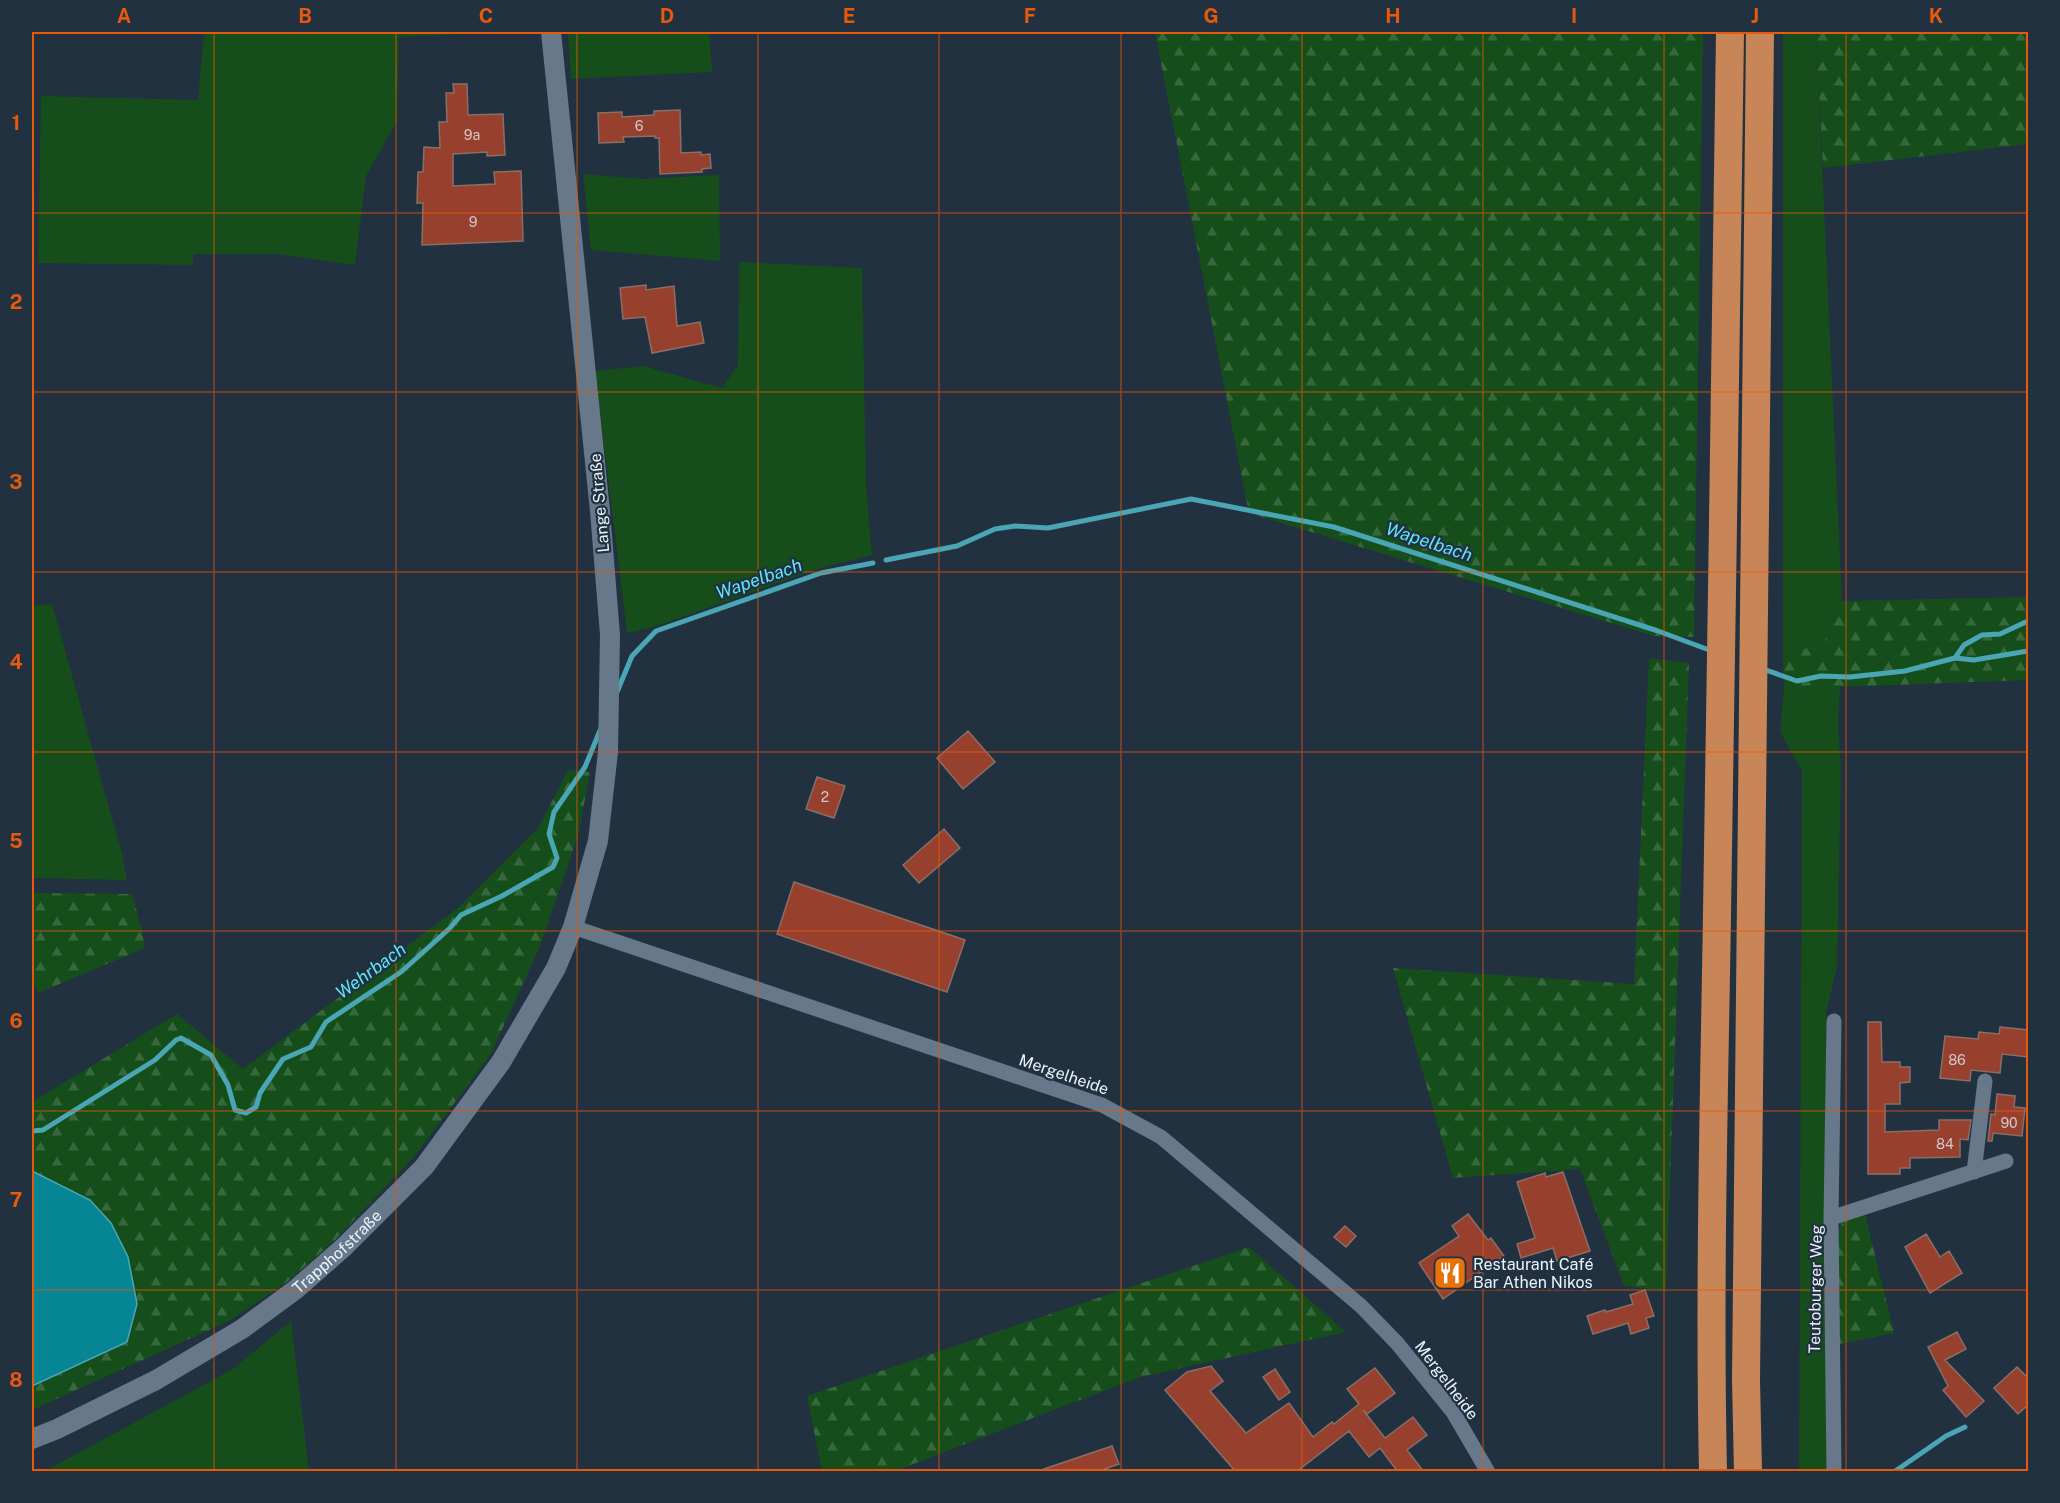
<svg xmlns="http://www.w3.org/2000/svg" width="2060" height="1503" viewBox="0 0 2060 1503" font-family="'Public Sans',sans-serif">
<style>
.green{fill:#154e1b}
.forest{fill:url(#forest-firs)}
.water{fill:#068594;stroke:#4aa6b4;stroke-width:1.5}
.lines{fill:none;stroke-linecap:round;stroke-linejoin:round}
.stream{stroke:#4aa6b4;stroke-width:5}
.building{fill:#97402e;stroke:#896f68;stroke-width:1.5}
.minor{stroke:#667889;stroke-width:15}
.tertiary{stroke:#667889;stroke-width:20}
.motorway{stroke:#c88658;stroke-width:28}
.grid{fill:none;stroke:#e8590c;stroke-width:1.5;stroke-opacity:0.55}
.labels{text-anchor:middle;stroke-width:4.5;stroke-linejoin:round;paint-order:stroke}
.number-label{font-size:14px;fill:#d5c7ca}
.street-label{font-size:16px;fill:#eaf4fe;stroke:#213140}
.poi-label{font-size:16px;fill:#eaf4fe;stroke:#213140;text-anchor:start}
.water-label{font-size:18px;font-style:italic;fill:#5ee7fc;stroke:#213140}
.neatline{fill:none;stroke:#e8590c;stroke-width:2}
.grid-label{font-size:20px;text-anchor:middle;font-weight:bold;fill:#e8590c}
</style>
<defs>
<pattern id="forest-firs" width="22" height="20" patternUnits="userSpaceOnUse" patternTransform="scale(1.5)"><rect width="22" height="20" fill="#154e1b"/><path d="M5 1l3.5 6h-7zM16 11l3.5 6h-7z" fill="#37683d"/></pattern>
</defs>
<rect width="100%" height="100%" fill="#213140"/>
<!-- green -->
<path class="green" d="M204 32H503L399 37 397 121 366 176 355 265 276 254H194L192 265 38 263 41 96 198 100Z
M568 32H709L712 72 571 79Z
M1783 32H1816L1842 601 1825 642 1783 657Z
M583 174 643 179 719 175 720 261 591 250Z
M739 262 862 268 866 485 872 555 820 568 654 627 627 633 595 371 643 366 722 388 738 365Z
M52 604 122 854 127 880 32 878V606Z
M1840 686 1838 725 1841 766 1837 967 1826 1012 1827 1471H1799L1802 771 1780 732 1784 689Z
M291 1321 309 1471H45L233 1369Z"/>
<!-- forest -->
<path class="forest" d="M1155 32H1703L1694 637 1654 636 1249 513Z
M1816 32H2028V144L1823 168Z
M2028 597V680L1784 689 1783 657 1825 641 1842 601Z
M1649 658 1689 663 1666 1291 1624 1286 1580 1169 1453 1178 1393 968 1634 984Z
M568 770 590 772 578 836 540 946 491 1054 414 1157 335 1240 287 1282 229 1321 32 1410V1386L127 1342 90 1200 32 1171V1102L177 1014 243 1069 458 908 539 827Z
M32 893 132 894 142 930 145 948 38 993 32 980Z
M1865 1214 1894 1333 1839 1344 1836 1238 1842 1222Z
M1249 1247 1346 1332 1140 1377 895 1471H822L807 1396Z"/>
<!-- water -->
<path class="water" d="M32 1171 90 1200 111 1223 128 1257 137 1304 127 1342 32 1386Z"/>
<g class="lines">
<!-- stream -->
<path class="stream" d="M886 560 957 546 995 529 1015 526 1048 528 1191 499 1334 527 1658 631 1712 651
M1955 658 1964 645 1982 635 2000 634 2028 621
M1763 669 1797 681 1821 676 1850 677 1905 671 1955 658 1974 660 2028 651
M617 692 632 656 656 631 821 573 873 563
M32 1131 43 1130 155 1060 176 1040 181 1038 211 1055 228 1085 235 1110 246 1113 256 1107 260 1093 283 1059 311 1047 326 1022 401 972 450 928 461 915 502 896 553 867 557 858 549 834 554 812 585 767 601 728
M1894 1472 1946 1436 1965 1427"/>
</g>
<!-- building -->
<path class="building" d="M453 84H467L468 115 503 114 505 155 487 156V152L453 154V186L495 184 494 172 521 171 523 241 422 245 423 203H417L418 172H423L424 147 440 148 439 122H447L446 93H454Z
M680 110 681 153 701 152V155L710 154 711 168 702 169V172L660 174 659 138H655V136L623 137 624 142 599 143 598 113 622 112V117L654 115V111Z
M646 285V290L674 286 677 326 700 322 704 343 652 353 645 317 623 319 620 288Z
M968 731 995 762 963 789 937 758Z
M817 777 845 786 834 818 806 809Z
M944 829 960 848 919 883 903 865Z
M794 882 965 940 947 992 777 934Z
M1868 1022H1881L1882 1062H1900V1067H1910V1082L1900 1083V1104H1885V1132L1939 1130V1120H1971L1968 1140 1960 1139V1157L1910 1158V1168H1900V1174H1868Z
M2000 1027 2028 1030V1057L2002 1054 2000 1073 1971 1070 1970 1081 1940 1078 1945 1036 1978 1039 1979 1032 1999 1034Z
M1997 1094 2015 1096 2014 1107 2025 1108 2022 1136 1993 1133 1992 1141H1988L1991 1114 1995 1115Z
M1563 1172 1590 1251 1557 1261 1553 1248 1521 1258 1517 1244 1535 1238 1517 1182 1545 1173 1546 1177Z
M1468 1214 1488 1240 1491 1238 1504 1256 1443 1299 1419 1263 1459 1236 1452 1226Z
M1345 1226 1356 1236 1346 1247 1334 1237Z
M1926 1234 1940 1257 1949 1251 1962 1273 1930 1293 1905 1247Z
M1645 1290 1654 1316 1646 1318 1649 1328 1631 1334 1628 1323 1593 1334 1587 1316 1605 1310 1606 1312 1633 1304 1630 1295Z
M1957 1332 1966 1349 1945 1360 1984 1401 1966 1417 1943 1390 1948 1386 1928 1347Z
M1211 1366 1223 1381 1210 1391 1246 1433 1289 1403 1313 1437 1332 1422 1334 1424 1359 1404 1347 1389 1375 1368 1395 1393 1367 1414 1363 1410 1385 1438 1413 1417 1427 1435 1407 1450 1424 1472H1398L1380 1448 1369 1457 1349 1431 1296 1472H1236L1165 1390 1187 1372Z
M2017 1367 2028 1378V1405L2018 1414 1994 1388Z
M1275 1369 1290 1392 1279 1400 1263 1377Z
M1112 1446 1119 1464 1096 1472H1045L1044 1469Z"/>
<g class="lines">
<!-- minor -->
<path class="minor" d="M573 927 1102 1105 1161 1137 1361 1306 1397 1343 1453 1412 1488 1472
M1834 1021 1831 1218 1834 1472
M1974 1172 1985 1081
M1831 1218 2006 1161"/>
<!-- tertiary -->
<path class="tertiary" id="s1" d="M32 1439 57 1429 156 1380 242 1329 295 1290 344 1247 424 1167 501 1062 556 968 573 927 598 841 608 752 610 635 600 511 551 32"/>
<!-- motorway -->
<path class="motorway" d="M1713 1472C1709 1286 1714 1100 1717 914 1721 620 1727 326 1730 32
M1748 1472 1746 1380 1760 32"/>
</g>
<!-- grid -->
<path class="grid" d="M214 32V1472M396 32V1472M577 32V1472M758 32V1472M939 32V1472M1121 32V1472M1302 32V1472M1483 32V1472M1664 32V1472M1846 32V1472M32 213H2028M32 392H2028M32 572H2028M32 752H2028M32 931H2028M32 1111H2028M32 1290H2028"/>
<!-- icons -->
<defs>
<g id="restaurant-square" transform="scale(1.725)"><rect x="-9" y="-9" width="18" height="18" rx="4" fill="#e8710a" stroke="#213140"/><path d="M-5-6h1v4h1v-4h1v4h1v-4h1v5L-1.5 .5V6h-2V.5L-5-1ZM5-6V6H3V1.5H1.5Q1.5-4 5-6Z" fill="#fff"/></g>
</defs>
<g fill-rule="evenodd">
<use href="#restaurant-square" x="1450" y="1273"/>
</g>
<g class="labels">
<!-- number labels -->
<g class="number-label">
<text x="639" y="131">6</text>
<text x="472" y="140">9a</text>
<text x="473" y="227">9</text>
<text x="825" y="802">2</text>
<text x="1957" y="1065">86</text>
<text x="2009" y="1128">90</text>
<text x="1945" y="1149">84</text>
</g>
<!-- street labels -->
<g class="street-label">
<text transform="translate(599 503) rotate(-95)" y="6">Lange Straße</text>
<text transform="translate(1064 1074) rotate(19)" y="6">Mergelheide</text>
<text dy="6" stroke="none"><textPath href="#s1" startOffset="360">Trapphofstraße</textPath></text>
<text transform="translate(1815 1289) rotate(-89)" y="6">Teutoburger Weg</text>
<text transform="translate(1447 1380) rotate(53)" y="6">Mergelheide</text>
</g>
<!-- poi labels -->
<g class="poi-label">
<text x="1473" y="1270">Restaurant Café<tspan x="1473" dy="18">Bar Athen Nikos</tspan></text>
</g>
<!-- water labels -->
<g class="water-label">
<text transform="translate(1429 542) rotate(18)" y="6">Wapelbach</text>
<text transform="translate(759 579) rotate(-19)" y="6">Wapelbach</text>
<text transform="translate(371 971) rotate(-36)" y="6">Wehrbach</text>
</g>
</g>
<!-- border -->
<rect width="2060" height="1503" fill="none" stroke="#213140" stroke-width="66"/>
<rect x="33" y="33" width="1994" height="1437" class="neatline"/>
<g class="grid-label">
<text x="124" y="23">A</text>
<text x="305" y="23">B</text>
<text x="486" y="23">C</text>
<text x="667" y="23">D</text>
<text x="849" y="23">E</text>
<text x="1030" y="23">F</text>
<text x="1211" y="23">G</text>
<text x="1393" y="23">H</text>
<text x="1574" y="23">I</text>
<text x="1755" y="23">J</text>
<text x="1936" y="23">K</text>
<text x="16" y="130">1</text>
<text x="16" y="309">2</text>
<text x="16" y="489">3</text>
<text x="16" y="669">4</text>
<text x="16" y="848">5</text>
<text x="16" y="1028">6</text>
<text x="16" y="1207">7</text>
<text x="16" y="1387">8</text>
</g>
</svg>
